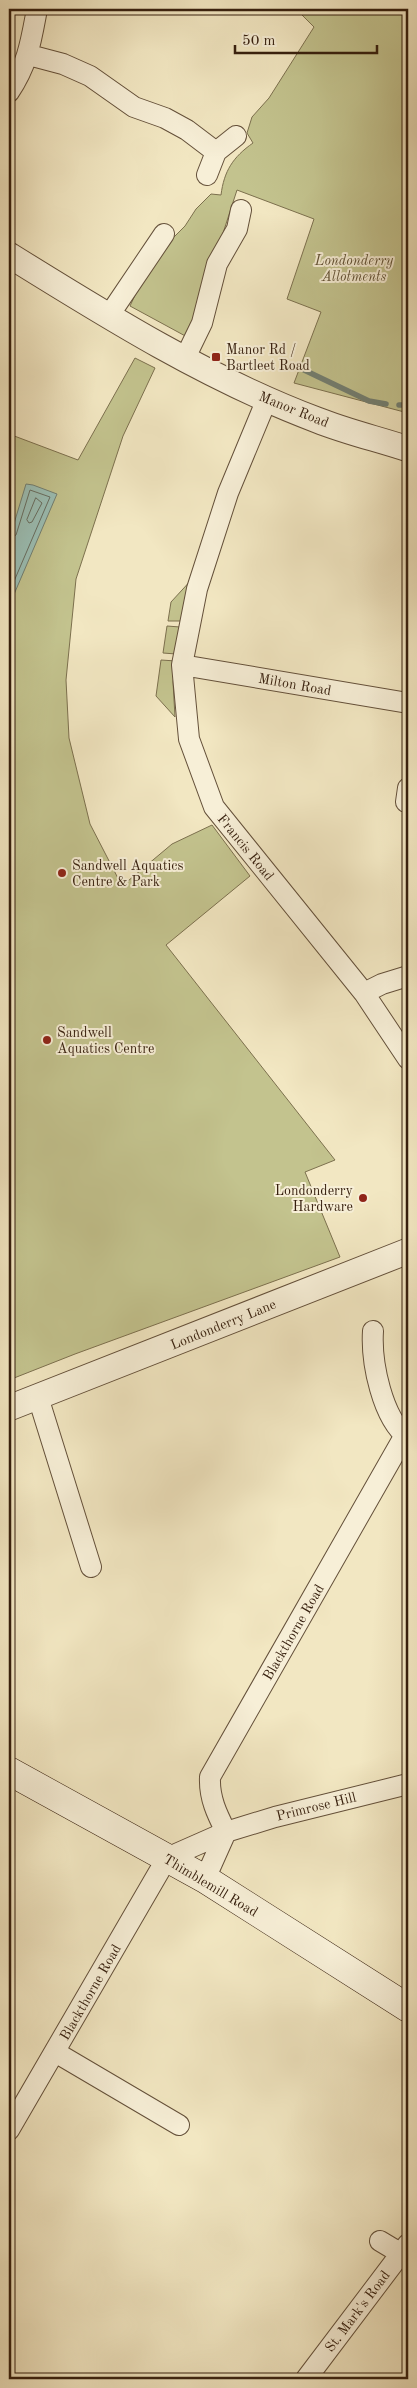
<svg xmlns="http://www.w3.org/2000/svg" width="417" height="2388" viewBox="0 0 417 2388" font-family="'Old Standard TT',serif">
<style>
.green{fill:#c3c38e;stroke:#7c704e}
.water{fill:#9bbfb5;stroke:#727f72}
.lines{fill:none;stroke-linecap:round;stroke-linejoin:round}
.shore{stroke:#686e61;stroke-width:1}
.stream{stroke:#727f72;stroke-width:5.5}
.minor-casing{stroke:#64503a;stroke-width:22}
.tertiary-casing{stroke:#64503a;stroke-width:27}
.secondary-casing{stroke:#351e0d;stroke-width:29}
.minor{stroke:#f7efd7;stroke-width:20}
.tertiary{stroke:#f7efd7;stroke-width:25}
.secondary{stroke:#f7efd7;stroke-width:28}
.poi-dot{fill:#8f2418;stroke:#f7efd7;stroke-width:2}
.labels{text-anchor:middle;stroke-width:4;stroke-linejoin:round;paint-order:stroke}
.park-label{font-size:14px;font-style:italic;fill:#605034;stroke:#f7efd7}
.poi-label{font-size:14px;fill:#351e0d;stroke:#f7efd7;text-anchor:start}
.street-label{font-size:14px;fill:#351e0d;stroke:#f7efd7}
</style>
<rect width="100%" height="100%" fill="#f2e7c2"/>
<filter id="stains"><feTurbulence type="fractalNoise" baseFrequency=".004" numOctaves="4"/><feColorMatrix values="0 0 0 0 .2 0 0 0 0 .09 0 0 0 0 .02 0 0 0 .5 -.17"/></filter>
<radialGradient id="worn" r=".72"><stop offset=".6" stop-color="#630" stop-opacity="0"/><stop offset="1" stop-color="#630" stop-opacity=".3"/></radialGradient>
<!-- green -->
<path class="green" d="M296 9H408V413L294 383 321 312 287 299 314 219 237 190 189 338 130 306 143 278 165 246 185 226 196 209 211 194 221 195C224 171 233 157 253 143L247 133 252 117 269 98 314 27Z
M135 358 155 368 123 436 76 579 66 680 69 738 90 824 122 886 172 844 212 825 250 876 166 945 335 1160 305 1172 340 1257 75 1354 9 1380V434L78 460Z
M194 577 181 621H168L171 602Z
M167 626 180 627 176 654 163 653Z
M161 660 176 661 173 682 175 717 156 696Z"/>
<!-- water -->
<path class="water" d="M26 484 33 485 57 494 9 606V540Z"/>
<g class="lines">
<!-- shore -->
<path class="shore" d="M36 498 42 503 32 522 29 523 27 520Z
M9 539 16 535 30 490 50 497 9 593"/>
<!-- stream -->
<path class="stream" d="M302 369 369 401 386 404
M399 405H408"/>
<!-- minor casing -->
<g class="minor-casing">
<path id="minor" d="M29 55 63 64 90 76 134 107 165 118 187 130 216 152
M9 92C28 64 31 41 37 9
M207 175 216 152 236 136
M108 317 164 234
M185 358 202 323 217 264 237 229 241 210
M267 399 228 493 197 589 182 665 189 739 214 807 364 993 408 1059
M182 665 408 703
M406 802 408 788
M364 993 382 984 408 976
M373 1331C371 1362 382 1418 408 1438
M38 1397 91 1567
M205 1879 226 1832C217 1814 209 1798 210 1777L405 1435
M55 2052 179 2125
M9 2130 167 1858 226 1832 275 1817 408 1784
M380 2241 400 2253
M306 2379 408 2244"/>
</g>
<!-- tertiary casing -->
<g class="tertiary-casing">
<path id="tertiary" d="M9 255C107 316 208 379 317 420 347 432 378 439 408 449
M9 1408 408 1251"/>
</g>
<!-- secondary casing -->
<g class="secondary-casing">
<path id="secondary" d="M9 1771 205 1879 408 2008"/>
</g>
<!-- minor -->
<use href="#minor" class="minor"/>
<!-- tertiary -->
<use href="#tertiary" class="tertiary"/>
<!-- secondary -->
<use href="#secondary" class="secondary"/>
</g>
<!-- markers -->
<g class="poi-dot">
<rect x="211" y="352" width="10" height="10" rx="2.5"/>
<circle cx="62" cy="873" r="5"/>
<circle cx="47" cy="1040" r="5"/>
<circle cx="363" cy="1198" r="5"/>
</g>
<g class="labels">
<!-- park labels -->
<g class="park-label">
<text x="354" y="265">Londonderry<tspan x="354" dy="16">Allotments</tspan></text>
</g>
<!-- poi labels -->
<g class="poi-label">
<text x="226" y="354">Manor Rd /<tspan x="226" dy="16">Bartleet Road</tspan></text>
<text x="72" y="870">Sandwell Aquatics<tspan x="72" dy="16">Centre &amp; Park</tspan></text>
<text x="57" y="1037">Sandwell<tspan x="57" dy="16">Aquatics Centre</tspan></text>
<text x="353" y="1195" text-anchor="end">Londonderry<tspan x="353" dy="16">Hardware</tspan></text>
</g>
<!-- street labels -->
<g class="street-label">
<text transform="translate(294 409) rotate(22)" y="5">Manor Road</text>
<text transform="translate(295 684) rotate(10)" y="5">Milton Road</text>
<text transform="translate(246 847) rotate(51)" y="5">Francis Road</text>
<text transform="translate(223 1324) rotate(-22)" y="5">Londonderry Lane</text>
<text transform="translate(293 1632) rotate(-60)" y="5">Blackthorne Road</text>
<text transform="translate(316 1806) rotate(-14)" y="5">Primrose Hill</text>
<text transform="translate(211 1885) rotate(31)" y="5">Thimblemill Road</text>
<text transform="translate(90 1992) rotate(-60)" y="5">Blackthorne Road</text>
<text transform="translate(357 2311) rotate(-53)" y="5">St. Mark's Road</text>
</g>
</g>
<!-- margin -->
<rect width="417" height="2388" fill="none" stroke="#f2e7c2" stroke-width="30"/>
<rect x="10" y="10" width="397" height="2368" fill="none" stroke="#351e0d" stroke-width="2.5"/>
<rect x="15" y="15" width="387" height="2358" fill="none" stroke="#351e0d"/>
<!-- scale -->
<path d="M235 45v8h142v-8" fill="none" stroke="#351e0d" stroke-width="2.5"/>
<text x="242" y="45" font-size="15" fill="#351e0d" stroke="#f7efd7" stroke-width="4" paint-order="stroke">50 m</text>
<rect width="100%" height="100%" filter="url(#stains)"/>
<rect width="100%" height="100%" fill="url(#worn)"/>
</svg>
